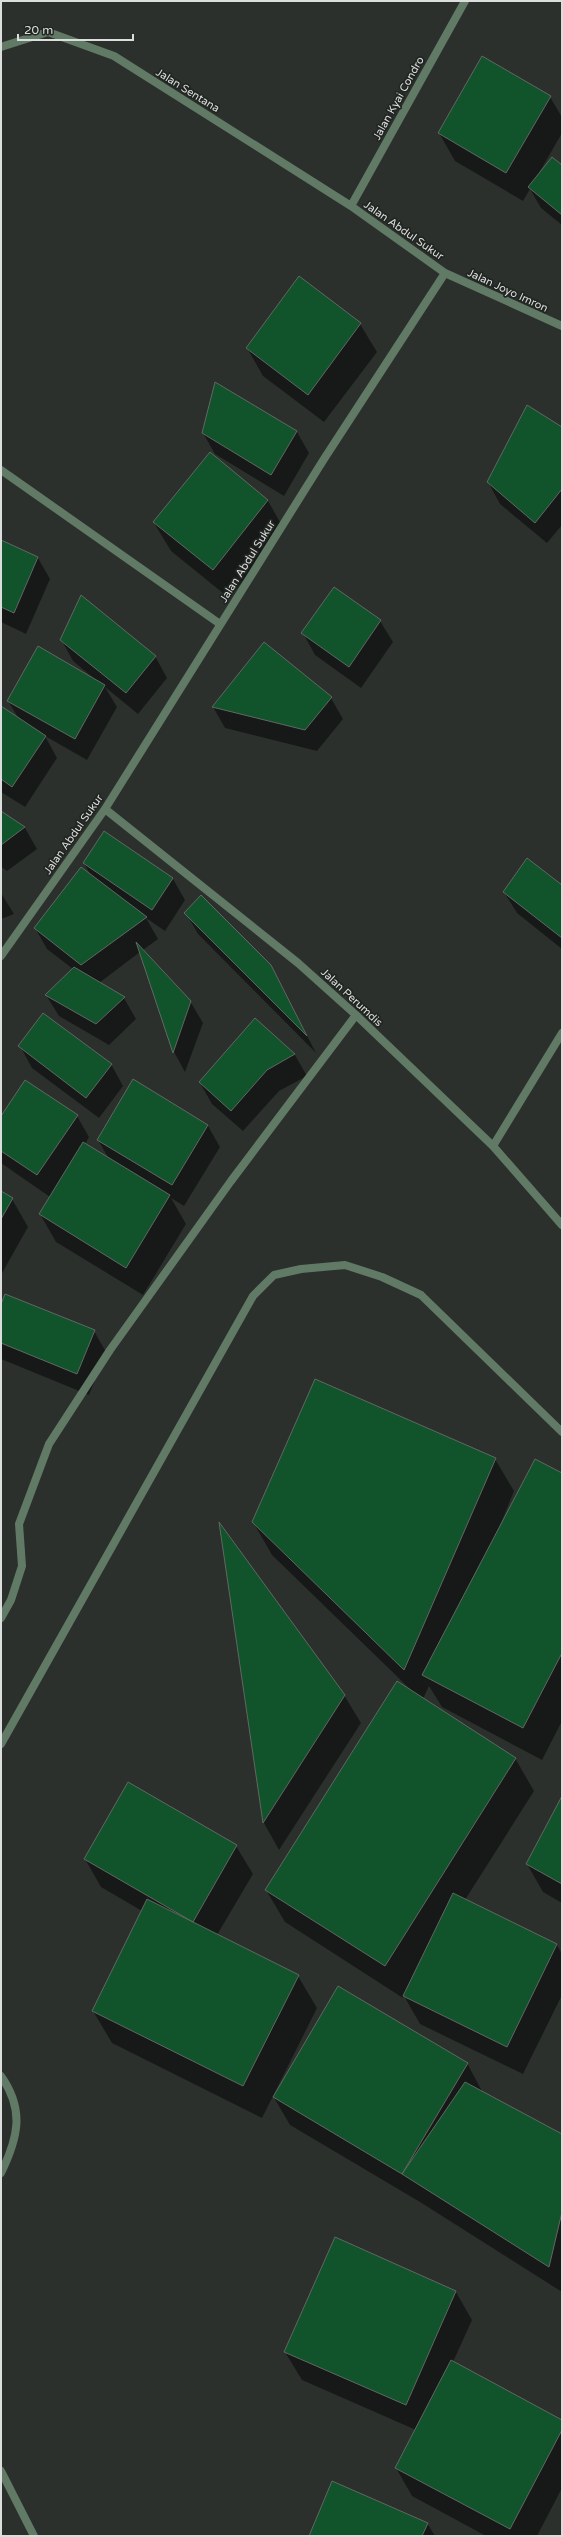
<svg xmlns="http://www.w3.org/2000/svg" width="563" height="2537" viewBox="0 0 563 2537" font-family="'Varela Round',sans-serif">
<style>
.shadow{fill:#0007}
.building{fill:#11532a;stroke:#626763}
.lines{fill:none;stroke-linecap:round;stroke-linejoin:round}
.service{stroke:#617a66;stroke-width:8}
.minor{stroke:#617a66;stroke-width:8}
.labels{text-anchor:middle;stroke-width:3.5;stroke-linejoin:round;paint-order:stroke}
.street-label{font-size:11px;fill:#dbdedc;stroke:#222623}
</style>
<rect width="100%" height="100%" fill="#2c302d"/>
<!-- shadow -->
<path class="shadow" d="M550 97 562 117V133L539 173 562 166V225L541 208 530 189 523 201 455 161 439 133Z
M299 278 360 324 377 352 324 422 263 376 247 348Z
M216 384 297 432 309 453 284 496 215 454 203 433Z
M562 428V525L547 543 500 504 488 482Z
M210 453 268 501 284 529 229 598 171 551 154 523Z
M1 541 38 558 50 579 26 634 1 622Z
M334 589 380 621 393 642 361 688 315 655 303 633Z
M61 639 155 656 167 678 138 714 105 687 117 707 87 760 45 736 57 758 25 807 1 792V708L19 719 8 701 97 681 73 661Z
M331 698 343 719 317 751 225 728 213 707Z
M1 813 25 828 37 849 7 871 1 867Z
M104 832 173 879 185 900 165 931 146 918 158 939 143 950 190 1001 203 1023 185 1072 174 1052 140 952 99 983 124 998 136 1019 109 1045 59 1016 46 995 73 969 47 949 35 928 91 876 84 863Z
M562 886V949L517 913 504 892Z
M1 893 14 914 1 919Z
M186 913 270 965 316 1053 198 934Z
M255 1020 295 1055 307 1076 279 1091 243 1131 212 1104 200 1083Z
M20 1046 111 1064 123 1086 99 1118 32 1068Z
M133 1081 208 1126 220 1147 184 1206 171 1198 186 1224 143 1295 56 1242 40 1214 50 1197 1 1163V1118L77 1116 89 1137 85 1144 109 1159 98 1140Z
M1 1192 12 1199 28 1227 1 1275Z
M1 1307 94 1331 106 1352 89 1395 1 1359Z
M495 1459 514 1491 497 1533 562 1474V1721L542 1760 442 1707 429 1686 423 1699 515 1758 534 1791 465 1900 557 1945 562 1954V1995L523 2074 420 2024 404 1996 403 1998 285 1922 266 1890 412 1691 272 1555 253 1522Z
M220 1526 344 1695 361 1723 279 1850 264 1823Z
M562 1798V1903L543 1892 527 1864Z
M236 1846 253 1874 217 1935 298 1976 317 2008 262 2118 112 2043 93 2011 142 1911 101 1887 85 1859Z
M467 2063 483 2093 562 2135V2292L420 2202 290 2125 273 2096Z
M456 2292 472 2320 453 2362 562 2421V2488L537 2536H486L412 2496 396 2468 416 2430 302 2380 285 2352Z
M427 2523 435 2536H310Z"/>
<!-- building -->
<path class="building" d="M482 56 551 96 506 173 438 133Z
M552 157 562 165V215L528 187Z
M299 276 361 323 308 395 246 348Z
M215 382 297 431 271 475 202 433Z
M527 405 562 427V489L535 523 487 482Z
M210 452 268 500 213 570 153 522Z
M1 540 38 557 14 613 1 607Z
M334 587 381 620 349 667 301 633Z
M81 595 156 656 126 693 60 640Z
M264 642 332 697 305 730 212 707Z
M38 646 105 685 75 739 7 701Z
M1 706 46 736 12 787 1 779Z
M1 811 25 827 1 845Z
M104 831 173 878 152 910 83 863Z
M527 858 562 885V938L503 892Z
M81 867 147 917 81 965 34 928Z
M201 895 271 965 307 1036 184 913Z
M136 942 191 1001 173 1053Z
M74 967 125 997 96 1024 45 995Z
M43 1013 112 1064 86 1098 18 1046Z
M255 1018 295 1054 267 1070 231 1111 199 1082Z
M133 1079 208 1125 172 1185 97 1140Z
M25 1080 78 1115 37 1175 1 1151V1116Z
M83 1142 170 1195 126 1268 39 1214Z
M1 1191 13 1198 1 1219Z
M5 1294 95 1330 77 1374 1 1343V1304Z
M315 1379 496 1458 404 1670 252 1522Z
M535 1459 562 1473V1653L523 1728 422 1675Z
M219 1522 345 1695 263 1823Z
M397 1681 516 1758 385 1966 265 1890Z
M128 1782 237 1845 193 1922 84 1859Z
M562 1796V1884L526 1864Z
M453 1893 557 1944 507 2047 403 1996Z
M147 1899 299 1975 243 2086 92 2011Z
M338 1986 468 2063 402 2174 273 2097Z
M465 2082 562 2134V2212L549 2267 402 2174Z
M335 2237 456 2291 406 2405 284 2352Z
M451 2360 562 2420V2430L510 2529 395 2468Z
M332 2481 428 2523 422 2536H309Z"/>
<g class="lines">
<!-- service -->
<path class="service" d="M1 1744 253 1296 274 1275 301 1269 345 1265 382 1277 421 1295 562 1432
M1 2076C25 2110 18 2138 1 2173
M1 2471 34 2536"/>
<!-- minor -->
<path class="minor" d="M1 47 48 32 114 56 351 206 445 273 324 459 105 809 1 956
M351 206 465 1
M445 273 562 326
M1 470 220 624
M105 809 298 963 356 1015 493 1146 562 1225
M493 1146 562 1033
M1 1618 11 1600 22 1566 19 1524 49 1444 110 1350 231 1181 356 1015"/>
</g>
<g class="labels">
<!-- street labels -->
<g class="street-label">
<text transform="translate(188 90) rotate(32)" y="4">Jalan Sentana</text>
<text transform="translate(398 98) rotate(-61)" y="4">Jalan Kyai Condro</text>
<text transform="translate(404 230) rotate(35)" y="4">Jalan Abdul Sukur</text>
<text transform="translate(508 290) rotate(25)" y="4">Jalan Joyo Imron</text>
<text transform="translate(247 561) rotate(-58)" y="4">Jalan Abdul Sukur</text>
<text transform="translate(73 834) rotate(-55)" y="4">Jalan Abdul Sukur</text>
<text transform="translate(352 997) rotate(43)" y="4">Jalan Perumdis</text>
</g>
</g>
<!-- border -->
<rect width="563" height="2537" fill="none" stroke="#dbdedc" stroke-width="4"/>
<!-- scale -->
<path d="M18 34v6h115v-6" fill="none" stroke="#dbdedc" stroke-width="2"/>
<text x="24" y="34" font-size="12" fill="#dbdedc" stroke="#222623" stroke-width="3" paint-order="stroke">20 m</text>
</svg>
